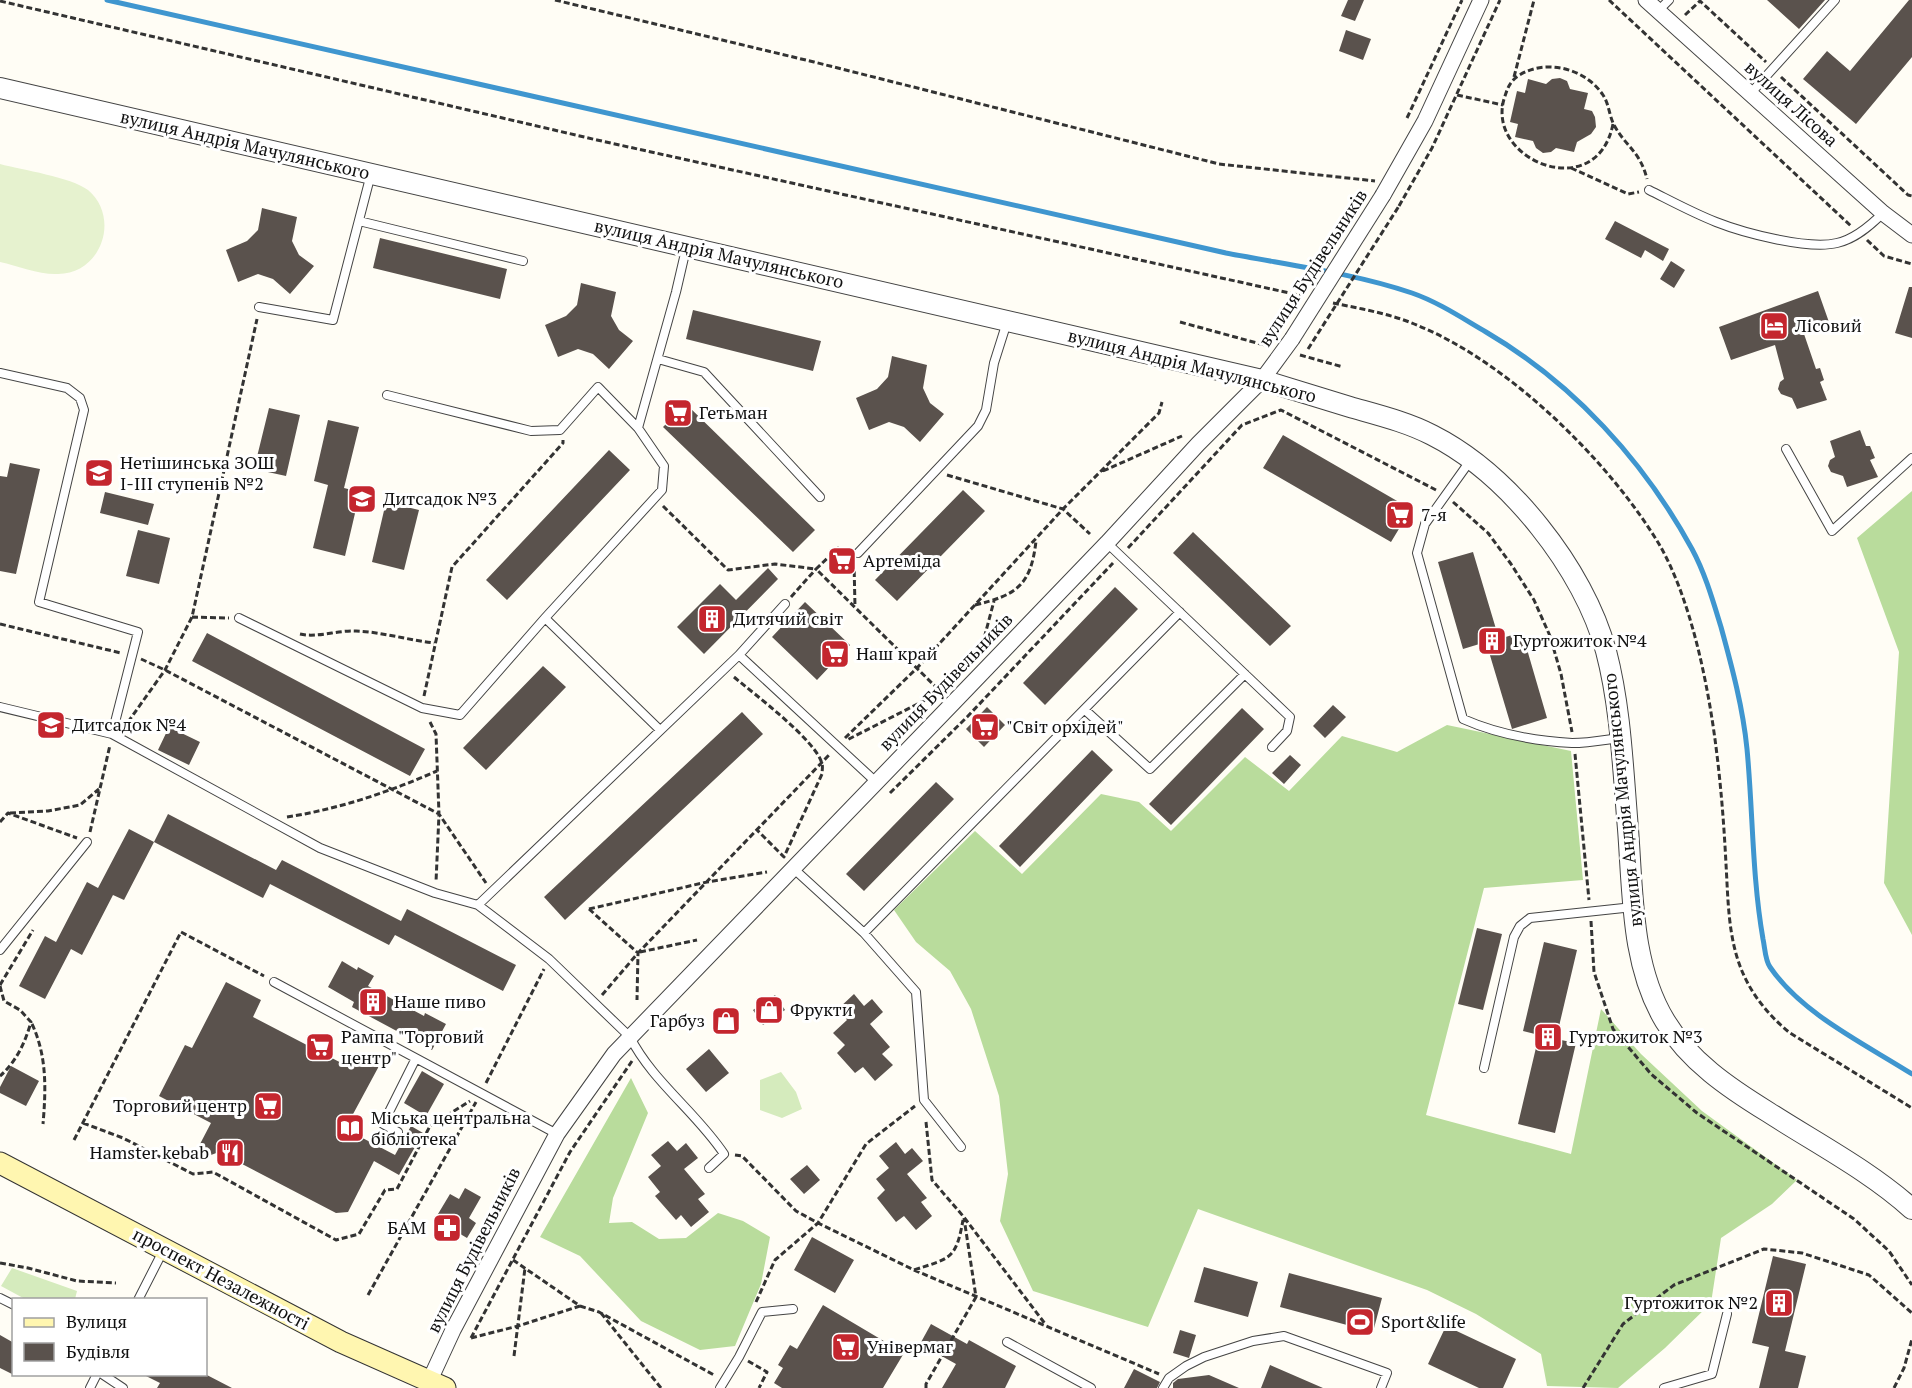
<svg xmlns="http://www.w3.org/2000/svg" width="1912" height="1388" viewBox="0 0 1912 1388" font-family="'PT Serif',serif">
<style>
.green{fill:#d5ebbd}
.forest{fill:#b9dc9c}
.pitch{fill:#e6f2cf}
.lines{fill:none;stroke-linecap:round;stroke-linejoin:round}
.stream{stroke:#3f96cf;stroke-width:5}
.building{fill:#5a524d}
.service-casing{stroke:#444;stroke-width:10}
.minor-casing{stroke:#444;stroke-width:17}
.tertiary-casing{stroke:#444;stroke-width:22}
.secondary-casing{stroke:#333;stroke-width:23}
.path{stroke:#333;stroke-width:3;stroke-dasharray:6 3;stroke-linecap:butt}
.service{stroke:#fff;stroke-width:8}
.minor{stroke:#fff;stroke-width:15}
.tertiary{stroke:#fff;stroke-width:20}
.secondary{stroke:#fff6b0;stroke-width:21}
.minor-bridge-casing{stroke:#444;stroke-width:17;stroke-linecap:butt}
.path-bridge{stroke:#333;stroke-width:3;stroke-dasharray:6 3;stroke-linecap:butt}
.minor-bridge{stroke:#fff;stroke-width:15}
.labels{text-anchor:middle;stroke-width:6;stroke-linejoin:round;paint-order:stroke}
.street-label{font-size:18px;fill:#111;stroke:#fff}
.poi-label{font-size:18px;fill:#111;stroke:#fff;text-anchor:start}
</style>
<rect width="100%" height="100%" fill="#fffdf5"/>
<!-- green -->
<path class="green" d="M781 1072 796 1092 802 1109 782 1118 760 1110V1080Z
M12 1268 77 1291 75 1299H25L1 1286Z"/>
<!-- forest -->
<path class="forest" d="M1912 491V935L1884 883 1899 652 1857 538Z
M1447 725 1571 751 1583 880 1484 888 1426 1115 1571 1154 1601 1009 1641 1054 1702 1111 1797 1180 1772 1204 1721 1238 1711 1303 1665 1348 1618 1388 1547 1386 1541 1354 1476 1314 1427 1290 1198 1209 1148 1327 1033 1291 1000 1221 1008 1174 999 1096 971 1009 950 971 916 942 894 910 975 831 1022 874 1101 794 1139 802 1171 831 1245 757 1289 791 1342 736 1397 752Z
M631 1078 648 1113 613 1198 609 1223 632 1222 659 1239 686 1238 718 1213 743 1221 770 1237 761 1284 735 1346 700 1350 641 1321 580 1256 540 1237Z"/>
<!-- pitch -->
<path class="pitch" d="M0 164C22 170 71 177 88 190 121 218 101 274 58 274 40 275 18 266 0 262Z"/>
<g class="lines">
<!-- stream -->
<path class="stream" d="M107 0 1226 253C1288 265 1353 273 1412 293 1438 302 1462 318 1486 332 1573 383 1644 461 1692 549 1705 573 1713 601 1721 627 1732 667 1743 708 1747 749 1753 812 1752 876 1763 939 1765 948 1765 960 1770 967 1802 1014 1865 1044 1912 1074"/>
</g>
<!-- building -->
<path class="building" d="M1348 0H1364L1355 21 1341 16Z
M1767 0H1825L1799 29Z
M1909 0H1912V57L1856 124 1803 79 1827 51 1850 71Z
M1346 30 1371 39 1363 60 1339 51Z
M1560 78 1567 81 1570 89 1588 93 1584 109 1592 111 1595 117 1596 127 1591 134 1577 142 1574 152 1556 148 1551 152 1543 153 1536 148 1533 141 1515 137 1518 124 1510 122 1517 91 1525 93 1528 79 1546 84 1552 79Z
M262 208 297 217 292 241 299 255 314 266 290 294 273 279 258 274 238 282 226 250 247 241 258 230Z
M1615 221 1669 249 1663 261 1645 250 1641 258 1605 239Z
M380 238 507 269 500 299 373 268Z
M1671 261 1685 270 1674 288 1660 279Z
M581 283 616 292 611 316 619 330 633 341 609 369 593 354 578 349 558 357 545 325 566 316 577 305Z
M1909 287H1912V338L1895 333Z
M1818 291 1830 325 1804 334 1816 369 1820 368 1824 380 1820 382 1827 400 1797 409 1792 398 1781 394 1778 389 1780 382 1784 379 1775 345 1731 360 1719 327Z
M693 310 821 341 813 371 686 339Z
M892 356 927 365 923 388 930 403 944 414 920 442 904 427 889 422 869 430 856 398 877 389 888 377Z
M686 404 815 530 793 552 663 427Z
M269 408 300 415 286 476 254 469Z
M328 420 359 427 344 488 360 492 345 556 313 548 328 485 314 481Z
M1860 430 1866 446H1870L1875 458 1870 460 1878 477 1847 487 1843 476 1831 472 1828 466 1830 460 1835 457 1830 441Z
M1283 435 1411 509 1391 542 1263 468Z
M609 450 630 470 507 600 486 580Z
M10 463 40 469 16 574 0 571V476L7 477Z
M963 490 985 511 897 601 875 580Z
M105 492 154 504 148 525 100 513Z
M386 502 419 510 404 570 372 562Z
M138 530 170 538 159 584 126 576Z
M1193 532 1291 626 1270 646 1173 553Z
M1473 552 1499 639 1522 632 1547 718 1512 729 1486 642 1463 649 1438 562Z
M768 568 778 579 704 654 677 627 720 584 736 600Z
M1115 587 1138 609 1045 705 1023 683Z
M805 602 850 645 817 680 772 637Z
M207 633 425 749 410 776 192 661Z
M543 666 566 687 486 770 463 748Z
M1333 705 1346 717 1325 738 1313 726Z
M987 707 1005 725 984 747 966 729Z
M1242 708 1264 729 1171 825 1149 804Z
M742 712 763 734 565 920 544 897Z
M169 727 200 742 189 765 158 750Z
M1092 750 1113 770 1020 867 999 846Z
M1290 755 1301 765 1284 784 1272 773Z
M936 782 954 799 864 891 846 874Z
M168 814 276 870 282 860 401 921 407 909 516 965 503 991 395 935 389 945 270 884 263 898 154 842Z
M129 829 154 842 124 900 113 895 82 955 71 949 45 999 19 986 45 936 56 942 87 882 98 888Z
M1477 928 1502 934 1483 1010 1458 1004Z
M1544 942 1577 950 1556 1039 1576 1043 1555 1133 1518 1124 1539 1035 1523 1031Z
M342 961 357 970 358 967 374 976 368 986 424 1016 425 1013 446 1024 432 1050 352 1007 354 1002 328 987Z
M226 982 261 1000 253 1017 351 1068 358 1055 379 1066 352 1116 359 1120 353 1133 395 1155 411 1126 423 1133 399 1175 374 1161 348 1212 336 1213 219 1152 211 1155 204 1152 200 1144 211 1123 159 1096 185 1045 192 1048Z
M854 994 864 1006 872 999 883 1012 870 1024 890 1047 882 1054 893 1065 875 1081 863 1067 855 1073 837 1053 845 1045 833 1033 847 1020 838 1009Z
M775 995 785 1010 763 1025 753 1010Z
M709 1049 729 1073 706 1092 686 1069Z
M11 1066 39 1081 26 1106 0 1093V1087Z
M422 1071 444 1084 426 1116 404 1103Z
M668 1141 677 1151 686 1143 698 1158 684 1169 705 1194 698 1199 709 1212 691 1227 681 1215 676 1220 655 1196 660 1192 648 1177 661 1166 651 1155Z
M896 1142 905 1154 912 1148 923 1161 907 1174 927 1198 921 1202 932 1216 916 1230 904 1216 896 1222 877 1198 885 1190 876 1179 889 1168 879 1156Z
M807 1165 820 1180 804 1194 790 1179Z
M465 1188 481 1197 469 1218 476 1223 467 1238 435 1219 450 1194 459 1199Z
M812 1237 854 1260 835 1293 794 1270Z
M1773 1256 1806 1264 1785 1351 1806 1356 1798 1388H1759L1769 1347 1752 1343Z
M1204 1267 1258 1282 1248 1317 1194 1302Z
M1289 1273 1382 1298 1373 1332 1280 1307Z
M823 1305 904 1353 883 1388H782L774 1383 783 1368 778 1365 790 1345 797 1349Z
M931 1324 967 1344 969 1340 1016 1366 1005 1388H942L956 1364 920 1344Z
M1446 1326 1516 1359 1503 1388H1479L1428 1364Z
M1180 1330 1196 1335 1189 1358 1173 1353Z
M0 1335 14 1343V1375L0 1368Z
M1270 1365 1323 1388H1261Z
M1134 1369 1160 1382 1157 1388H1124Z
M142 1374H205L232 1388H157L160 1383Z
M1209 1375 1239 1388H1173V1383L1178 1379Z"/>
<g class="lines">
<!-- service casing -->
<g class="service-casing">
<path id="service" d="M1657 12 1669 0
M1750 94 1835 0
M1649 190C1671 201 1693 213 1716 222 1744 233 1808 250 1837 243 1855 239 1870 226 1883 213
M359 221 523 261
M259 307 333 320 371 174
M658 359 704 372 820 497
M0 373 67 388 80 398 84 410 39 602 138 632 112 734
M387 395 531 431 560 430 598 387 638 428 676 292 686 249
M1786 449 1832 531 1912 458
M1470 461 1425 524 1417 553 1463 719C1497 734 1536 741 1572 743 1588 743 1604 740 1619 738
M1107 543 1290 717 1287 731 1272 747
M858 553 978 426 986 410 994 363 1007 322
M239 618 422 708 460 715 545 618 662 490 664 466 638 428
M545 618 660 730
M739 655 785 604
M0 707 112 734 320 848 435 893 478 905 549 959 630 1037C652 1081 697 1113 724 1154L709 1168
M1085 710 1150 769 1245 674
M794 869 864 933 916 992 924 1100 961 1147
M478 905 739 655 876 782
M864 933 1180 612
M0 950 87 842
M274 982 557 1134
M1484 1068 1514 937 1520 926 1530 918 1633 907
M398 1132 383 1124 415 1060
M0 1298 14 1305
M138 1300 163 1251
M1007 1342 1091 1388
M102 1374 123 1388
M90 1388 97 1374
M720 1388 739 1357 762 1312 793 1309
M1163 1388 1169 1378 1186 1366 1204 1357 1253 1341 1284 1336 1387 1373 1381 1388
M1664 1388 1712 1374 1727 1314"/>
</g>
<!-- minor casing -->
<g class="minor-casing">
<path id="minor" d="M1646 0 1883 213 1912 235
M1383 195 1425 121 1481 0
M429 1382 453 1330 557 1134 614 1054 953 703 1107 543 1198 444 1262 380 1292 339"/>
</g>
<!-- tertiary casing -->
<g class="tertiary-casing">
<path id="tertiary" d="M0 88 1262 380C1291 389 1321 398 1350 407 1378 415 1407 422 1432 435 1509 474 1584 569 1606 651 1621 708 1623 771 1628 829 1633 893 1631 965 1665 1021 1689 1061 1729 1088 1768 1112 1816 1143 1870 1171 1912 1209"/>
</g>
<!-- secondary casing -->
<g class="secondary-casing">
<path id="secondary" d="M0 1163 341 1342 445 1388"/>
</g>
<!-- path -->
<path class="path" d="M555 0 814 62 1219 164 1375 181
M1609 0 1851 226
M0 1 597 140 1303 296
M1685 15 1700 1 1766 62
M1514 77 1534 0
M1781 77 1908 195 1912 196
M1457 95 1503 105
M1407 118 1462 0
M1613 124C1597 205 1486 161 1504 99 1507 90 1509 82 1518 76 1545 58 1585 68 1603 95 1609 104 1609 115 1614 125 1626 147 1640 151 1647 179
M1571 168 1628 194 1639 192
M1399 206 1432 148 1500 0
M1867 240 1884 256 1912 264
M1333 303C1362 309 1392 314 1419 326 1509 363 1609 461 1659 544 1691 599 1708 684 1716 747 1721 786 1724 825 1726 864 1728 898 1728 934 1740 966 1750 993 1768 1015 1790 1033L1912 1108
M1180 322 1268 346
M1300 355 1343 367
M1103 471 1182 436
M947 475 1063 509 1090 534
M1453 502 1488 533 1511 564 1534 600 1550 636 1561 674 1572 732
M663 506 728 570 775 564 816 569
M1128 548 1242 425 1281 410 1436 490
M846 556 838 548 816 569 941 692 847 740
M854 562 855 607
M791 597 816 569
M975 605C1017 595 1031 585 1036 541
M192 617 229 618
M0 624 121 653
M300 634C317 638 338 630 356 631 382 632 408 640 434 643
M982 646 994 601
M141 659 165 670 439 814 486 883
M734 677C754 694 817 741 822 764 823 767 822 771 822 774L784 857 756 829
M424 696 452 567 563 443V440
M128 722 165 670 192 617 257 319
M430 722 436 734 439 814 436 882
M845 738 917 668 1063 509 1159 413 1162 402
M1575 754 1589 900
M890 793 968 716 1113 563
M10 813 48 811 80 805 99 789
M287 817C339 809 389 792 437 771
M0 822 8 813 77 838
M90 832 110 745
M589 909 707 882 767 872
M589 909 638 953 637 1000
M1591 921 1594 972 1613 1029 1651 1074 1697 1113 1854 1219 1889 1251 1912 1285
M640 952 697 940
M0 985 33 930
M0 986 4 1001 20 1010 31 1022C25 1043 16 1062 0 1076
M602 995 638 953 830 754
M32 1024C47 1056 46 1089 43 1124
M486 1083 544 969
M926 1122 932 1180 963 1216 1046 1325
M83 1123 123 1138 193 1174 213 1172 336 1240 359 1234 385 1190 397 1189 430 1126 470 1101
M74 1140 181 932 264 976
M735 1155 742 1156 796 1211 818 1223 914 1270 1159 1374
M0 1263 28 1268 77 1281 116 1283
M914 1270C950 1258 956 1260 963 1220
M368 1295 476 1102
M756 1302 775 1260 818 1223 866 1144 915 1106
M580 1306 599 1312 714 1375
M601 1313 661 1388
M471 1338 570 1152 632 1061
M471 1338 518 1326 580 1306 513 1260
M514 1356 525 1268
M748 1361 767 1372 759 1388
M926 1388V1384L976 1297 964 1218
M1583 1388 1623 1324 1674 1285 1764 1249 1802 1253 1869 1275 1912 1313
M1894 1388 1904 1368 1912 1339"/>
<!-- service -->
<use href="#service" class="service"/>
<!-- minor -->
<use href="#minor" class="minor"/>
<!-- tertiary -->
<use href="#tertiary" class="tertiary"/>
<!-- secondary -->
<use href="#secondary" class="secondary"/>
<!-- minor-bridge casing -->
<g class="minor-bridge-casing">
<path id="minor-bridge" d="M1292 339 1383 195"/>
</g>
<!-- path-bridge -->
<path class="path-bridge" d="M1308 349 1399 206"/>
<!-- minor-bridge -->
<use href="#minor-bridge" class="minor-bridge"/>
</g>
<!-- icons -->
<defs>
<g id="hotel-square" transform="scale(1.5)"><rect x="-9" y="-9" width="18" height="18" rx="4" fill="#c4262e" stroke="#fff"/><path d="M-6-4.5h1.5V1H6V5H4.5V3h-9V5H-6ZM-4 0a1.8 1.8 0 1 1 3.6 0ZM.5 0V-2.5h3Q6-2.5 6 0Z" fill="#fff"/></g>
<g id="supermarket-square" transform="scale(1.5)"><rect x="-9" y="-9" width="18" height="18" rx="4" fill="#c4262e" stroke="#fff"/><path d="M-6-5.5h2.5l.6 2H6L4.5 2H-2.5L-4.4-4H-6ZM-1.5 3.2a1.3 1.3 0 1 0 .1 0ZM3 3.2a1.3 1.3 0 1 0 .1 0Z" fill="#fff"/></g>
<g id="school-square" transform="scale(1.5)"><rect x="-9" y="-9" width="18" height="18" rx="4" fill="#c4262e" stroke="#fff"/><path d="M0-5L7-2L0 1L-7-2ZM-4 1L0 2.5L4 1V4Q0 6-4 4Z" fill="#fff"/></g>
<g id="building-square" transform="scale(1.5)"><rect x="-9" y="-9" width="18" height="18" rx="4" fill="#c4262e" stroke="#fff"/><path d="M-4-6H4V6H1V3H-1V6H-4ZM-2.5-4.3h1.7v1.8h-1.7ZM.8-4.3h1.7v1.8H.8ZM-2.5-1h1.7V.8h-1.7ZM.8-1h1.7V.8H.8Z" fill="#fff"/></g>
<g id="shop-square" transform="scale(1.5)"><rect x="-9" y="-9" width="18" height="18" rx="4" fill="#c4262e" stroke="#fff"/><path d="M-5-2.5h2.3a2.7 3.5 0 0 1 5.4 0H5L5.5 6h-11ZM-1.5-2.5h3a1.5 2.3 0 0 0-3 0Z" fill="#fff"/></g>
<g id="library-square" transform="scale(1.5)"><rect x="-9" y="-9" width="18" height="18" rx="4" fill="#c4262e" stroke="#fff"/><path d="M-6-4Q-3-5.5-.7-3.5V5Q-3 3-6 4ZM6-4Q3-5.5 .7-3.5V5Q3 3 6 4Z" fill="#fff"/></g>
<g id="restaurant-square" transform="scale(1.5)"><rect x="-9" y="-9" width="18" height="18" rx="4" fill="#c4262e" stroke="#fff"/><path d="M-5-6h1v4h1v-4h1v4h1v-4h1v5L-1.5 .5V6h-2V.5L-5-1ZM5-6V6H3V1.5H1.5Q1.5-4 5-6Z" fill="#fff"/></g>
<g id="pharmacy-square" transform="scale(1.5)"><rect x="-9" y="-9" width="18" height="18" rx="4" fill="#c4262e" stroke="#fff"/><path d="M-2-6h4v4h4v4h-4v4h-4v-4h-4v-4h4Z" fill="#fff"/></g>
<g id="stadium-square" transform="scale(1.5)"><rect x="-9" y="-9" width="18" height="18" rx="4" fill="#c4262e" stroke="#fff"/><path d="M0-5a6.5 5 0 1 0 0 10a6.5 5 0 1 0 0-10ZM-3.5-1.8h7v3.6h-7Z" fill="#fff"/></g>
</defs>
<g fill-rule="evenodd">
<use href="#hotel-square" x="1774" y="326"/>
<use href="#supermarket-square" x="678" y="413"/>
<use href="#school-square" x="99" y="473"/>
<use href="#school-square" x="362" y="499"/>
<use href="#supermarket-square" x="1400" y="515"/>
<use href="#supermarket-square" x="842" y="561"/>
<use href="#building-square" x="712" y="619"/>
<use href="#building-square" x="1492" y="641"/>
<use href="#supermarket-square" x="835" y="654"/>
<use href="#school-square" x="51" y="725"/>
<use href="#supermarket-square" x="985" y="727"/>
<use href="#building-square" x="373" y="1002"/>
<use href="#shop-square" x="769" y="1010"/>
<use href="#shop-square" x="726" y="1021"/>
<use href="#building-square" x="1548" y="1037"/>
<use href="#supermarket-square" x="320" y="1047"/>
<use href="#supermarket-square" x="268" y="1106"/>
<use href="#library-square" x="350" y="1128"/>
<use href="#restaurant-square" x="230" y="1153"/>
<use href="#pharmacy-square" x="447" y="1228"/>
<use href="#building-square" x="1779" y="1303"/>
<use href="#stadium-square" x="1360" y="1322"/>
<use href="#supermarket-square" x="846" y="1347"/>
</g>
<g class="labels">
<!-- street labels -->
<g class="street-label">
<text transform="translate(1791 104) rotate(42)" y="6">вулиця Лісова</text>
<text transform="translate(245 145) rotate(13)" y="6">вулиця Андрія Мачулянського</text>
<text transform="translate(719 254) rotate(13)" y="6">вулиця Андрія Мачулянського</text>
<text transform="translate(1313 268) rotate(-57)" y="6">вулиця Будівельників</text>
<text transform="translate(1192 366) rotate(14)" y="6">вулиця Андрія Мачулянського</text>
<text transform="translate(946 682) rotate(-46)" y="6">вулиця Будівельників</text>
<text transform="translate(1623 800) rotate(-96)" y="6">вулиця Андрія Мачулянського</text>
<text transform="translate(474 1250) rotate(-63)" y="6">вулиця Будівельників</text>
<text transform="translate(221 1279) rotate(28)" y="6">проспект Незалежності</text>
</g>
<!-- poi labels -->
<g class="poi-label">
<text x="1795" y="332">Лісовий</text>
<text x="699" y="419">Гетьман</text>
<text x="120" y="469">Нетішинська ЗОШ<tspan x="120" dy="21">І-ІІІ ступенів №2</tspan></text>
<text x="383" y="505">Дитсадок №3</text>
<text x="1421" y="521">7-я</text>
<text x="863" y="567">Артеміда</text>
<text x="733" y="625">Дитячий світ</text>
<text x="1513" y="647">Гуртожиток №4</text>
<text x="856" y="660">Наш край</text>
<text x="72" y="731">Дитсадок №4</text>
<text x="1006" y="733">"Світ орхідей"</text>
<text x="394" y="1008">Наше пиво</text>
<text x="790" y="1016">Фрукти</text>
<text x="705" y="1027" text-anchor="end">Гарбуз</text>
<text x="341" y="1043">Рампа "Торговий<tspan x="341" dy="21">центр"</tspan></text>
<text x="1569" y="1043">Гуртожиток №3</text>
<text x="247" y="1112" text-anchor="end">Торговий центр</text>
<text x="371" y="1124">Міська центральна<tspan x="371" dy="21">бібліотека</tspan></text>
<text x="209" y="1159" text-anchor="end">Hamster kebab</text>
<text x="426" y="1234" text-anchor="end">БАМ</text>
<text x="1758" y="1309" text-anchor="end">Гуртожиток №2</text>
<text x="1381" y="1328">Sport&amp;life</text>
<text x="867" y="1353">Універмаг</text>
</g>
</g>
<!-- legend -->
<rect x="12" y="1298" width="195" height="78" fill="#ffffff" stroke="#a0a0a0" stroke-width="1.5"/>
<rect x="24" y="1318" width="30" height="9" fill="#fff6b0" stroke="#a0a0a0" stroke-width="1.5"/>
<text x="66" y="1328" font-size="18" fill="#111111">Вулиця</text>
<rect x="24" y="1343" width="30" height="18" fill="#5a524d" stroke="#a0a0a0" stroke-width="1.5"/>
<text x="66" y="1358" font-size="18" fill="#111111">Будівля</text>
</svg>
